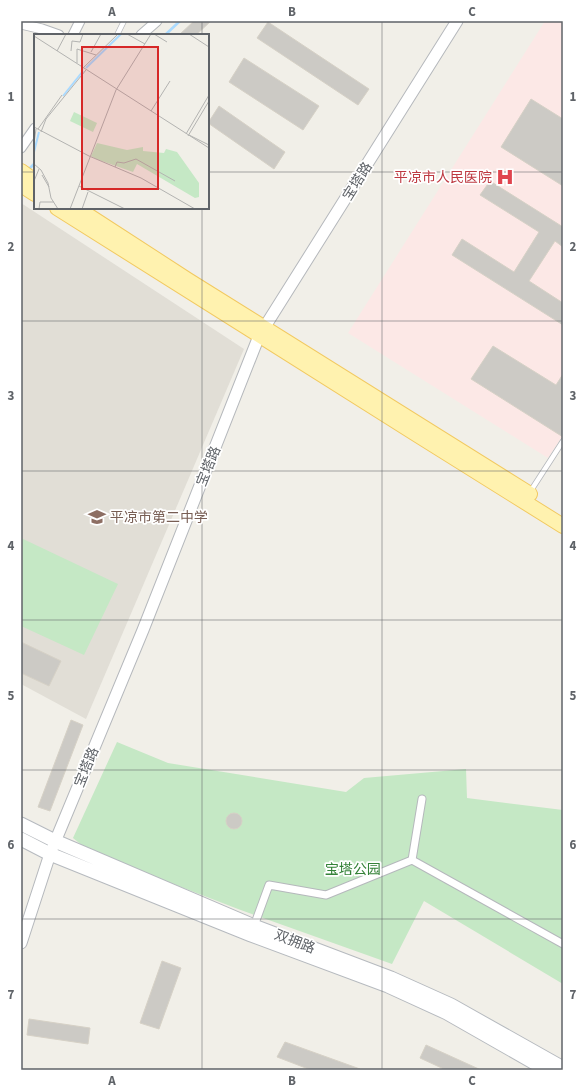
<svg xmlns="http://www.w3.org/2000/svg" width="584" height="1091" viewBox="0 0 584 1091" font-family="'Source Sans 3','Noto Sans SC',sans-serif">
<style>
.education{fill:#e1ded6}
.medical{fill:#fce8e6}
.green{fill:#c5e8c5}
.lines{fill:none;stroke-linecap:round;stroke-linejoin:round}
.stream{stroke:#aadaff;stroke-width:2.5}
.building{fill:#cccac5;stroke:#d6d1c6}
.service-casing{stroke:#b5b8bc;stroke-width:6}
.pedestrian-casing{stroke:#b5b8bc;stroke-width:9}
.minor-casing{stroke:#b5b8bc;stroke-width:11}
.tertiary-casing{stroke:#b5b8bc;stroke-width:13}
.secondary-casing{stroke:#b6babf;stroke-width:15}
.primary-casing{stroke:#f2c960;stroke-width:16}
.service{stroke:#fff;stroke-width:4.5}
.pedestrian{stroke:#fff;stroke-width:7}
.minor{stroke:#fff;stroke-width:9}
.tertiary{stroke:#fff;stroke-width:11}
.secondary{stroke:#fff;stroke-width:13}
.primary{stroke:#fff2af;stroke-width:14}
.grid{fill:none;stroke:#5f6368;stroke-width:1;stroke-opacity:0.55}
.labels{text-anchor:middle;stroke-width:3.5;stroke-linejoin:round;paint-order:stroke}
.health-label{font-size:14px;fill:#be3a42;stroke:#fff;text-anchor:end}
.street-label{font-size:14px;fill:#5f6368;stroke:#fff}
.education-label{font-size:14px;fill:#785e54;stroke:#fff;text-anchor:start}
.park-label{font-size:14px;fill:#348238;stroke:#fff}
.inset-river{fill:none;stroke:#aadaff;stroke-width:2}
.inset-road{fill:none;stroke:#b3b3b1;stroke-width:1}
.view{fill:#d62828;fill-opacity:0.15;stroke:#d62828;stroke-width:2}
.inset-edge{fill:none;stroke:#5f6368;stroke-width:2}
.neatline{fill:none;stroke:#5f6368;stroke-width:1.5}
.grid-label{font-size:13px;text-anchor:middle;font-weight:bold;fill:#5f6368}
</style>
<rect width="100%" height="100%" fill="#f1efe8"/>
<!-- education -->
<path class="education" d="M21 203 244 349 86 719 21 684Z"/>
<!-- medical -->
<path class="medical" d="M545 21H563V435L548 458 348 333Z"/>
<!-- green -->
<path class="green" d="M21 538 118 584 84 655 21 626Z
M117 742 168 763 346 792 364 778 466 769 467 798 563 810V984L424 901 392 964 238 909 111 860 84 847 73 838Z"/>
<g class="lines">
<!-- stream -->
<path class="stream" d="M165 35 180 21
M30 168 35 163"/>
</g>
<!-- building -->
<path class="building" d="M194 21H211L196 35H179Z
M268 22 369 89 358 105 257 38Z
M244 58 319 106 303 130 229 82Z
M531 99 563 119V186L501 147Z
M219 106 285 152 274 169 208 123Z
M490 181 563 227V247L555 241 529 281 563 303V325L452 255 462 239 514 272 539 232 480 195Z
M493 346 556 385 563 374V437L471 379Z
M21 642 61 661 49 686 21 673Z
M71 720 83 725 50 811 38 807Z
M226 821a8 8 0 1 1 16 0a8 8 0 1 1-16 0Z
M162 961 181 968 159 1029 140 1023Z
M29 1019 90 1028 88 1044 27 1035Z
M285 1042 360 1069V1070H311L277 1057Z
M426 1045 481 1070H446L420 1058Z"/>
<g class="lines">
<!-- service casing -->
<g class="service-casing">
<path id="service" d="M117 35 124 21
M530 492 563 441"/>
</g>
<!-- pedestrian casing -->
<g class="pedestrian-casing">
<path id="pedestrian" d="M412 860 563 944
M412 860 422 799
M254 926 269 885 326 895 412 860"/>
</g>
<!-- minor casing -->
<g class="minor-casing">
<path id="minor" d="M21 24 42 29 59 35
M73 35 80 21
M141 35 157 21
M21 148 35 128"/>
</g>
<!-- tertiary casing -->
<g class="tertiary-casing">
<path id="tertiary" d="M21 943 50 854 143 630 259 336 457 21"/>
</g>
<!-- secondary casing -->
<g class="secondary-casing">
<path id="secondary" d="M21 824 55 841 254 926 391 978 451 1005 563 1068
M21 839 50 854 251 935 388 986 447 1013 547 1070"/>
</g>
<!-- primary casing -->
<g class="primary-casing">
<path id="primary" d="M21 171 35 181
M21 185 35 194
M57 208 419 436 563 526
M77 208 188 280 530 494"/>
</g>
<!-- service -->
<use href="#service" class="service"/>
<!-- pedestrian -->
<use href="#pedestrian" class="pedestrian"/>
<!-- minor -->
<use href="#minor" class="minor"/>
<!-- tertiary -->
<use href="#tertiary" class="tertiary"/>
<!-- secondary -->
<use href="#secondary" class="secondary"/>
<!-- primary -->
<use href="#primary" class="primary"/>
</g>
<!-- grid -->
<path class="grid" d="M202 21V35M382 21V1070M21 172H35M208 172H563M202 208V1070M21 321H563M21 471H563M21 620H563M21 770H563M21 919H563"/>
<!-- icons -->
<defs>
<g id="hospital-bare" transform="scale(1.38)"><path d="M-5-5h3v3.5h4V-5h3V5h-3V1.5h-4V5h-3Z" fill="#e0444e" stroke="#fff" stroke-width="2.5" paint-order="stroke"/></g>
<g id="school-bare" transform="scale(1.38)"><path d="M0-5L7-2L0 1L-7-2ZM-4 1L0 2.5L4 1V4Q0 6-4 4Z" fill="#8d6e63" stroke="#fff" stroke-width="2.5" paint-order="stroke"/></g>
</defs>
<g fill-rule="evenodd">
<use href="#hospital-bare" x="505" y="177"/>
<use href="#school-bare" x="97" y="517"/>
</g>
<g class="labels">
<!-- health labels -->
<g class="health-label">
<text x="492" y="182">平凉市人民医院</text>
</g>
<!-- street labels -->
<g class="street-label">
<text transform="translate(357 181) rotate(-58)" y="5">宝塔路</text>
<text transform="translate(208 466) rotate(-68)" y="5">宝塔路</text>
<text transform="translate(86 767) rotate(-68)" y="5">宝塔路</text>
<text transform="translate(295 941) rotate(21)" y="5">双拥路</text>
</g>
<!-- education labels -->
<g class="education-label">
<text x="110" y="522">平凉市第二中学</text>
</g>
<!-- park labels -->
<g class="park-label">
<text x="353" y="874">宝塔公园</text>
</g>
</g>
<!-- overview -->
<g transform="translate(34 34)">
<rect width="175" height="175" fill="#f1efe8"/>
<path d="M40 78 63 89 59 98 36 87ZM63 109 93 116 109 113V117L130 119 132 115 143 118 165 149V163L161 164 103 130 99 138 62 125 57 122Z" fill="#c5e8c5"/>
<path class="inset-river" d="M52 34 87 0M29 62 49 37M0 118 5 98"/>
<path class="inset-road" d="M93 0 111 10M120 0 133 8M155 0 175 13M0 2 175 114M23 17 32 0M37 17 38 7 46 8 49 0M57 18 67 0M43 29V15L62 21M48 35 84 0M117 77 136 47M0 93 55 122 107 144 161 175M4 95 28 61M7 98 12 85 52 36M152 100 175 61M155 101 175 111M154 102 175 67M0 109 2 95M102 125 141 147M0 130 7 136 14 149 17 164 24 175M81 133 83 128 90 129 102 125M8 141 15 153M0 147 5 135M45 152 91 175M5 175 6 168H20M36 175 82 56 117 0M48 175 54 158"/>
<path class="view" d="M48 13H124V155H48Z"/>
<rect width="175" height="175" class="inset-edge"/>
</g>
<!-- border -->
<rect width="584" height="1091" fill="none" stroke="#ffffff" stroke-width="44"/>
<rect x="22" y="22" width="540" height="1047" class="neatline"/>
<g class="grid-label">
<text x="112" y="16">A</text>
<text x="292" y="16">B</text>
<text x="472" y="16">C</text>
<text x="11" y="101">1</text>
<text x="573" y="101">1</text>
<text x="11" y="251">2</text>
<text x="573" y="251">2</text>
<text x="11" y="400">3</text>
<text x="573" y="400">3</text>
<text x="11" y="550">4</text>
<text x="573" y="550">4</text>
<text x="11" y="700">5</text>
<text x="573" y="700">5</text>
<text x="11" y="849">6</text>
<text x="573" y="849">6</text>
<text x="11" y="999">7</text>
<text x="573" y="999">7</text>
<text x="112" y="1085">A</text>
<text x="292" y="1085">B</text>
<text x="472" y="1085">C</text>
</g>
</svg>
